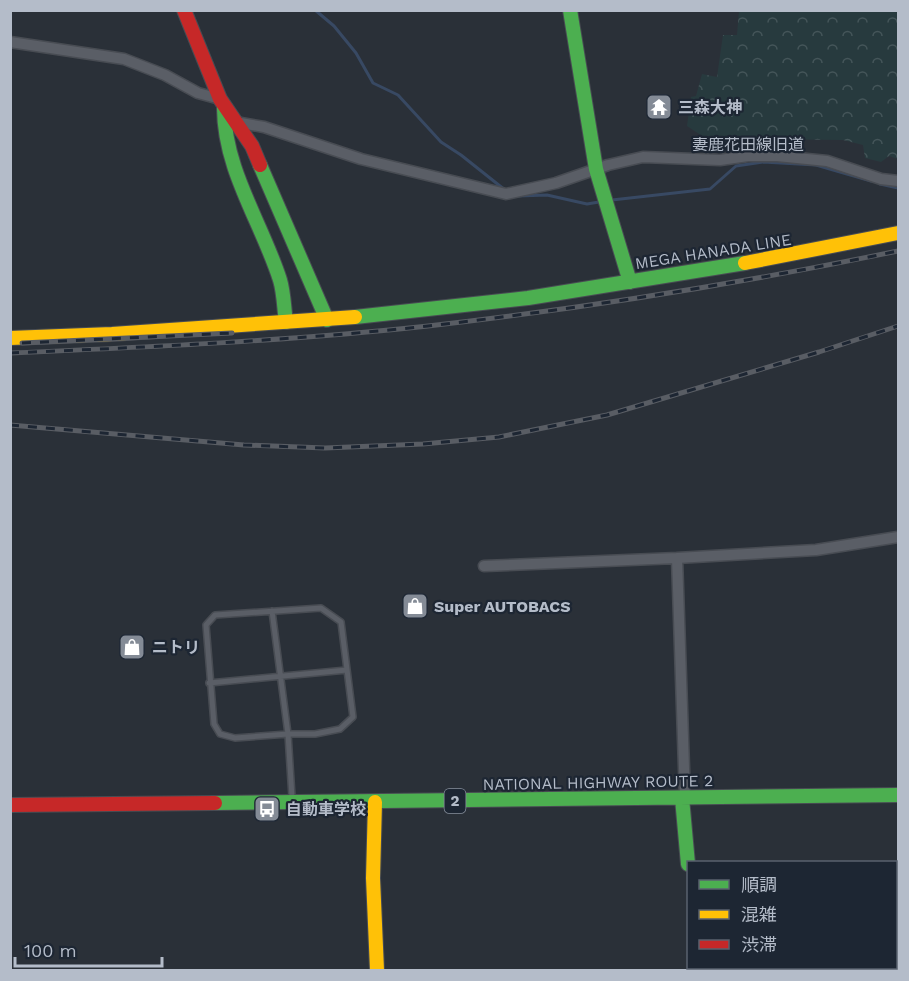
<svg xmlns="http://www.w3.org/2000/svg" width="909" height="981" viewBox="0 0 909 981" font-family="'Work Sans','Noto Sans JP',sans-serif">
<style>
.forest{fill:url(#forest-crowns)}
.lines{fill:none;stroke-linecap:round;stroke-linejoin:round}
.stream{stroke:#384963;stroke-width:3}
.lane-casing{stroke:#484c53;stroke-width:8}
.street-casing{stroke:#484c53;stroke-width:13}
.fast-casing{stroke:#484c53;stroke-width:16}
.slow-casing{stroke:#484c53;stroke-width:16}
.jam-casing{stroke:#484c53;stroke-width:16}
.lane{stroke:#5a5e66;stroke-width:5}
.street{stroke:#5a5e66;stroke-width:10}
.fast{stroke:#4caf50;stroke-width:14}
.slow{stroke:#ffc107;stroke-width:14}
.jam{stroke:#c62828;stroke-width:14}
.rail-casing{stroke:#595d64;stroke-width:5}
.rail{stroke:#1d2633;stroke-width:3;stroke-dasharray:9;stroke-linecap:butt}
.labels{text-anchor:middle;stroke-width:4.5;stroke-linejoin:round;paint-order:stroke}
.shield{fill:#1d2633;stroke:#878f9c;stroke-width:1.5}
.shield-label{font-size:15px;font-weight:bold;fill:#b4bcc9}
.poi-label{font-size:16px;font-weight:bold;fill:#b4bcc9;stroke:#1d2633;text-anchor:start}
.street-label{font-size:16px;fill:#b4bcc9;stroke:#1d2633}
</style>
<defs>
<pattern id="forest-crowns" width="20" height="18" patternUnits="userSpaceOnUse" patternTransform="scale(1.5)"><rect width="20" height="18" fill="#273a3e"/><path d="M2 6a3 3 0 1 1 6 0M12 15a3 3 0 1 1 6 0" fill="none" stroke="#445559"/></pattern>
</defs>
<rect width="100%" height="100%" fill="#2a3038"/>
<!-- forest -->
<path class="forest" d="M739 11H898V159L889 156 881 162 865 158 863 145 843 140 761 139 758 148 722 149 687 126 691 97 696 96 702 74 717 77 723 35H737Z"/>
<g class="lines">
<!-- stream -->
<path class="stream" d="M315 10 334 26 356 53 373 83 398 95 441 142 461 155 505 190
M880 184 898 188
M518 196 547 195 587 204 599 202
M612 200 710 189 736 166 763 162 816 165 871 181"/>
<!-- lane casing -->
<g class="lane-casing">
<path id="lane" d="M321 608 341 622 353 717 340 729 315 734H288L235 738 220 734 214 724 206 625 215 615Z
M272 611 288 734 292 797
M209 683 347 670"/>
</g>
<!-- street casing -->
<g class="street-casing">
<path id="street" d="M10 42 124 59 165 75 198 93 220 99
M235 122 264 127 361 159 506 194 556 183 608 165 643 157 720 160 748 156H777L827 161 881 179 898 181
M677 558 816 550 898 537
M484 566 677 558 685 798"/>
</g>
<!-- fast casing -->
<g class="fast-casing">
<path id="fast" d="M570 10 596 169 630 282
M224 108C224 170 262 223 280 280 284 293 284 309 286 322
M260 165 327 320
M355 317 528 298 745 263
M682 798 688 864
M215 803 898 795
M701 968V970"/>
</g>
<!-- slow casing -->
<g class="slow-casing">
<path id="slow" d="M745 263 898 233
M10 338 112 334 355 317
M375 802 373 878 377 970"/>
</g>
<!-- jam casing -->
<g class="jam-casing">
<path id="jam" d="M184 10 220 99 252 146 260 165
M10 805 215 803"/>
</g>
<!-- lane -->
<use href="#lane" class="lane"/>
<!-- street -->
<use href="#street" class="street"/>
<!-- fast -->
<use href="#fast" class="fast"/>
<!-- slow -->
<use href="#slow" class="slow"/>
<!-- jam -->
<use href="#jam" class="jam"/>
<!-- rail casing -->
<g class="rail-casing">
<path id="rail" d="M22 343 232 333
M10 353C150 347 289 341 428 326 586 308 743 283 898 251
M10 425 244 445 325 448 423 444 499 437 607 415 819 352 898 326"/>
</g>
<!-- rail -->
<use href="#rail" class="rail"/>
</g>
<!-- icons -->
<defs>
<g id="temple-square" transform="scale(1.35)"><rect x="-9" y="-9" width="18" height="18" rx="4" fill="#848b96" stroke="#1d2633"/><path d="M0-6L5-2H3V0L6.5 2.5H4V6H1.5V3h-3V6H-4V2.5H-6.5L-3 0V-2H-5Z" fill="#fff"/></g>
<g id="shop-square" transform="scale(1.35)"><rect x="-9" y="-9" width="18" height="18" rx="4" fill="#848b96" stroke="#1d2633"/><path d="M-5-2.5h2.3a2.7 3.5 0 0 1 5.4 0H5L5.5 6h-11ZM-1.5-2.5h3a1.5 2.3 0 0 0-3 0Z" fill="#fff"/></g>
<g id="bus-square" transform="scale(1.35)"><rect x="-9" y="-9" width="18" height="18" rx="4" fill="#848b96" stroke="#1d2633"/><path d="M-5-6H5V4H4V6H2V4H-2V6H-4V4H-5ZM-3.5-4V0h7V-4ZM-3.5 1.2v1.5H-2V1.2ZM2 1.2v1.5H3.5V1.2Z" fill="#fff"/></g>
</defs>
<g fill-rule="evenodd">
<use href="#temple-square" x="659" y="107"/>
<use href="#shop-square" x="415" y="606"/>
<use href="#shop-square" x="132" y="647"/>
<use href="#bus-square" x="267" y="809"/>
</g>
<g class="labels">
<!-- shield labels -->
<rect class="shield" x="444.5" y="789" width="21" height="24" rx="4.5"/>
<g class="shield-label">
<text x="455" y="806">2</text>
</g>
<!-- poi labels -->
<g class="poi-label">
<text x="678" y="113">三森大神</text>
<text x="434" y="612">Super AUTOBACS</text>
<text x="152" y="653">ニトリ</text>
<text x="286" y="815">自動車学校</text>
</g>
<!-- street labels -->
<g class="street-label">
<text x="748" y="150">妻鹿花田線旧道</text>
<text transform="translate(713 251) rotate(-9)" y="6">MEGA HANADA LINE</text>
<text transform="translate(598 782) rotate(-1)" y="6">NATIONAL HIGHWAY ROUTE 2</text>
</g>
</g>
<!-- border -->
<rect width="909" height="981" fill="none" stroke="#b4bcc9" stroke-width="24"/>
<!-- legend -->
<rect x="687" y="861" width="210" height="108" fill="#1d2633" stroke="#59626f" stroke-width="1.5"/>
<rect x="699" y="880" width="30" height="9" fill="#4caf50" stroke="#59626f" stroke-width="1.5"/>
<text x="741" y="891" font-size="18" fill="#b4bcc9">順調</text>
<rect x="699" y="910" width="30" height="9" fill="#ffc107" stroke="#59626f" stroke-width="1.5"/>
<text x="741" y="921" font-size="18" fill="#b4bcc9">混雑</text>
<rect x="699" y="940" width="30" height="9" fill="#c62828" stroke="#59626f" stroke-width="1.5"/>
<text x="741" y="951" font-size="18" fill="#b4bcc9">渋滞</text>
<!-- scale -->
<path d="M15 957v9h147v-9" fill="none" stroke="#b4bcc9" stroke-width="3"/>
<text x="24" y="957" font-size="18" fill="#b4bcc9" stroke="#1d2633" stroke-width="4.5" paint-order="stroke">100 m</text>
</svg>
